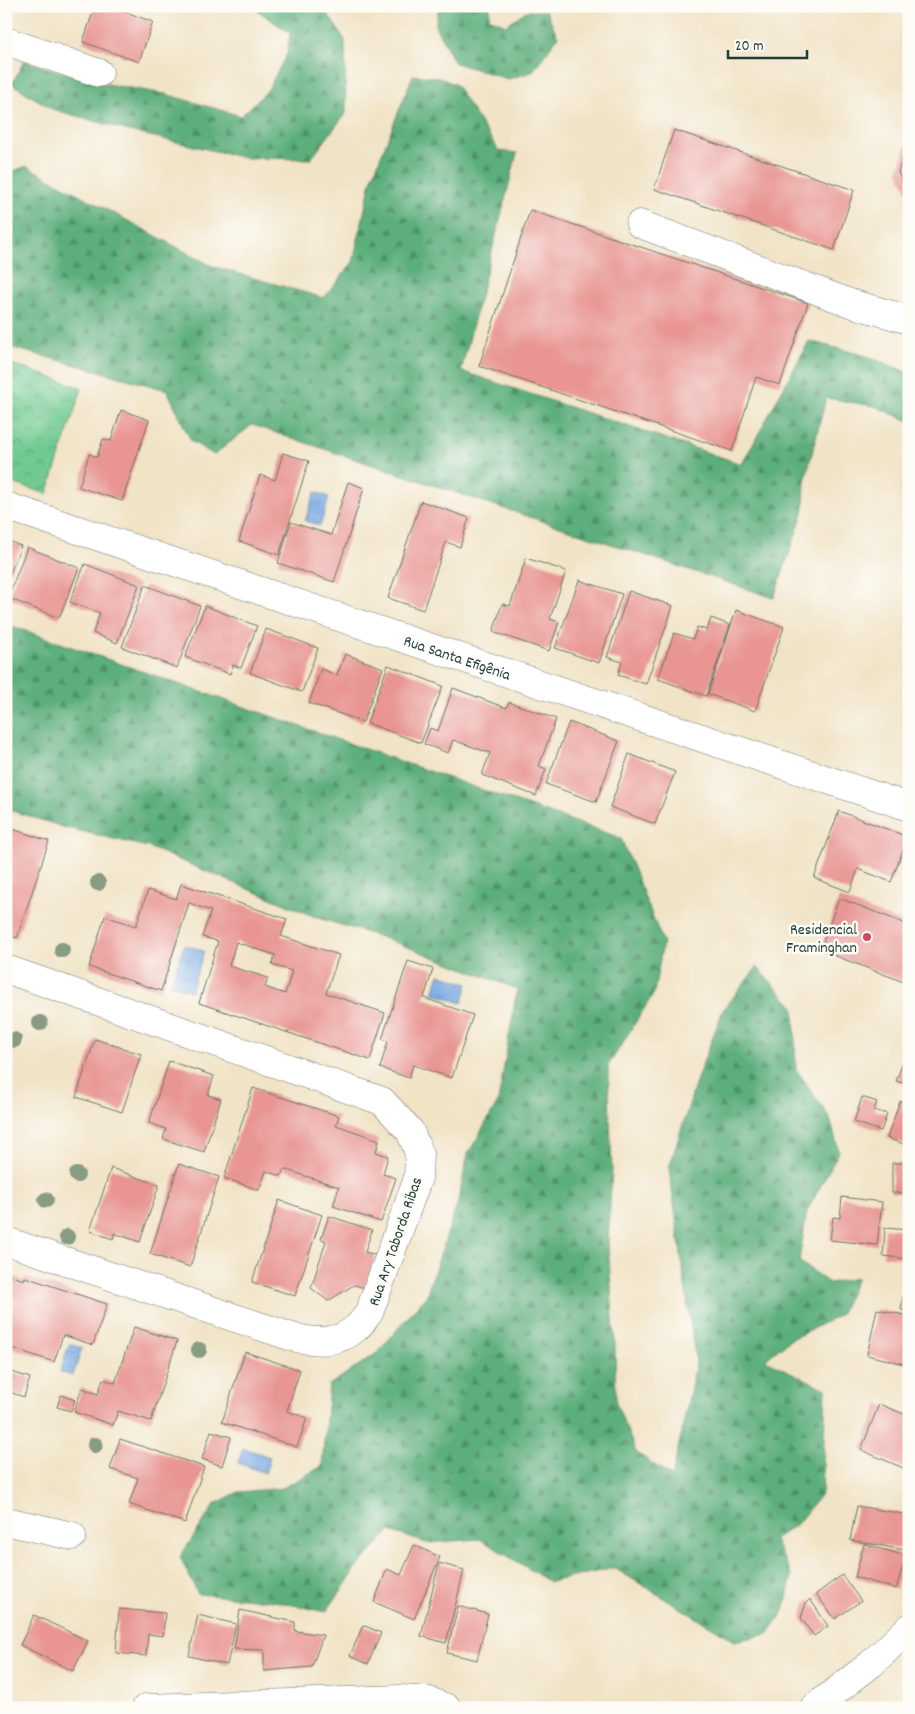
<svg xmlns="http://www.w3.org/2000/svg" width="915" height="1714" viewBox="0 0 915 1714" font-family="Dekko,sans-serif">
<style>
.forest{fill:url(#forest-firs);stroke:#3e7658}
.park{fill:url(#park-crowns);stroke:#488463}
.water{fill:url(#water-ripples);stroke:#4c748c}
.building{fill:#e89593;fill-rule:evenodd}
.lines{fill:none;stroke-linecap:round;stroke-linejoin:round}
.minor-casing{stroke:#687767;stroke-width:29}
.major-casing{stroke:#687767;stroke-width:29}
.minor{stroke:#fff;stroke-width:28}
.major{stroke:#fff;stroke-width:28}
.tree{fill:#889b83}
.poi-dot{fill:#d1495b;stroke:#fdfcf7;stroke-width:2}
.labels{text-anchor:middle;stroke-width:5;stroke-linejoin:round;paint-order:stroke}
.street-label{font-size:16px;fill:#1f3d34;stroke:#fdfcf7}
.poi-label{font-size:16px;fill:#1f3d34;stroke:#fdfcf7;text-anchor:end}
</style>
<defs>
<pattern id="forest-firs" width="22" height="20" patternUnits="userSpaceOnUse" patternTransform="scale(1.25)"><rect width="22" height="20" fill="#5cae7c"/><path d="M5 1l3.5 6h-7zM16 11l3.5 6h-7z" fill="#4b8f66"/></pattern>
<pattern id="park-crowns" width="20" height="18" patternUnits="userSpaceOnUse" patternTransform="scale(1.25)"><rect width="20" height="18" fill="#70ca92"/><path d="M2 6a3 3 0 1 1 6 0M12 15a3 3 0 1 1 6 0" fill="none" stroke="#5ba578"/></pattern>
<pattern id="water-ripples" width="26" height="14" patternUnits="userSpaceOnUse" patternTransform="scale(1.25)"><rect width="26" height="14" fill="#79aae4"/><path d="M2 4q2-2 4 0t4 0M15 11q2-2 4 0t4 0" fill="none" stroke="#638cba"/></pattern>
</defs>
<rect width="100%" height="100%" fill="#fdfcf7"/>
<filter id="ink" filterUnits="userSpaceOnUse"><feTurbulence type="fractalNoise" baseFrequency=".02" numOctaves="2"/><feDisplacementMap in="SourceGraphic" scale="10" xChannelSelector="R" yChannelSelector="G"/><feConvolveMatrix kernelMatrix="1 2 1 2 8 2 1 2 1" color-interpolation-filters="sRGB"/></filter>
<filter id="wash" filterUnits="userSpaceOnUse"><feTurbulence type="fractalNoise" baseFrequency=".0096" numOctaves="4" result="noise"/><feDisplacementMap in="SourceGraphic" scale="20" xChannelSelector="R" yChannelSelector="G"/><feGaussianBlur stdDeviation="1.12" result="paint"/><feColorMatrix in="noise" values="0 0 0 0 0 0 0 0 0 0 0 0 0 0 0 0 0 1.4 0 .05"/><feComposite in="paint" operator="in"/></filter>
<g filter="url(#wash)">
<rect width="100%" height="100%" fill="#f1e3c6"/>
<!-- forest -->
<path class="forest" d="M251 6H321L324 8 345 40 346 113 311 159 245 158 129 131 52 109 12 84 24 61 95 82 165 94 241 116 267 91 287 54 290 33Z
M439 6H490L489 18 506 25 526 11H546L558 37 532 72 508 79 455 63 435 26Z
M413 75 441 78 456 85 499 151 517 153 461 371 742 464 809 341 867 356 909 373V421L874 406 826 398 805 481 804 510 774 598 252 425 214 455 191 441 167 390 6 346V174L26 166 212 266 324 298 353 262 371 181Z
M6 624 621 838 663 942 654 993 608 1066 612 1171 608 1243 615 1345 616 1403 636 1452 672 1477 696 1364 669 1168 698 1076 723 1010 757 967 794 1007 796 1069 830 1118 839 1152 807 1211 799 1261 829 1283 857 1278 840 1315 790 1340 765 1360 826 1389 822 1493 796 1525 774 1539 792 1576 784 1611 768 1634 735 1641 614 1568 550 1582 480 1539 426 1543 390 1531 359 1565 326 1612 274 1601 198 1594 180 1557 215 1504 238 1492 283 1488 322 1466 329 1385 377 1353 426 1296 457 1205 468 1154 498 1102 517 989 381 937 318 918 148 847 63 827 6 809Z"/>
<!-- park -->
<path class="park" d="M6 362 82 388 47 494 6 481Z"/>
<!-- water -->
<path class="water" d="M315 492 329 497 320 526 305 521Z
M184 945 204 951 191 991 171 984Z
M439 974 468 984 462 1003 433 993Z
M69 1344 82 1348 73 1376 60 1372Z
M243 1448 270 1457 265 1473 238 1463Z"/>
<g id="blocks">
<!-- building -->
<path class="building" d="M95 6H119L118 9 153 22 139 62 83 42Z
M674 130 854 190 834 250 654 189Z
M908 140H909V195L898 172Z
M530 210 808 303 780 385 756 377 732 451 479 366Z
M121 410 149 420 122 501 79 487 89 454 97 457 103 439 111 441Z
M283 453 309 461 279 555 239 541 260 475 275 480Z
M348 482 364 488 334 582 278 563 291 522 331 535Z
M421 501 469 518 460 547 446 542 423 610 388 598Z
M6 540 21 546 6 583Z
M27 547 79 568 59 618 8 598Z
M526 558 566 571 550 619 559 622 549 651 493 632 502 604 510 606Z
M85 564 139 585 117 643 93 633 100 613 70 602Z
M579 580 622 594 599 663 555 648Z
M145 585 200 606 177 668 122 647Z
M629 591 673 606 646 684 618 675 622 662 607 657Z
M205 606 257 626 241 668 233 665 230 674 185 657Z
M736 610 784 627 755 711 708 694Z
M711 618 730 625 706 696 658 679 674 633 693 639 697 627 707 630Z
M266 629 318 648 302 692 250 673Z
M345 654 383 668 363 722 309 703 321 669 337 675Z
M388 665 443 686 421 743 367 723Z
M453 688 506 708 509 702 556 719 539 766 546 769 536 796 482 775 490 753 453 740 448 753 424 744 430 728 438 731Z
M569 722 619 741 596 802 546 784Z
M629 754 675 772 655 824 610 807Z
M839 811 908 837 891 882 858 869 850 892 814 878Z
M6 827 49 841 17 938 6 935Z
M181 884 287 919 281 936 339 955 326 993 385 1013 370 1060 199 1003 218 941 202 937 211 911 189 903 161 991 89 967 105 916 136 926 148 890 176 899ZM236 942 275 955 272 965 292 971 285 994 265 987 268 978 229 966Z
M839 898 909 925V970L904 982 820 950Z
M408 961 433 969 424 998 473 1015 452 1078 413 1065 409 1078 380 1068 388 1041 382 1039Z
M95 1039 141 1054 122 1112 76 1097Z
M907 1051 909 1052V1085L896 1081Z
M169 1061 214 1076 208 1095 221 1099 204 1152 163 1139 166 1129 149 1123Z
M253 1088 339 1116 336 1125 379 1140 376 1152 388 1156 383 1174 396 1178 381 1222 333 1206 339 1187 284 1169 281 1176 266 1171 259 1190 224 1178Z
M862 1097 877 1102 874 1110 887 1114 881 1131 854 1122Z
M900 1101 909 1104V1146L887 1138Z
M892 1163H909V1193H892Z
M179 1164 219 1177 190 1267 150 1254Z
M111 1168 159 1185 140 1242 114 1233 113 1239 90 1231Z
M842 1197 882 1202 877 1245 830 1240 833 1217 840 1218Z
M279 1200 322 1215 295 1296 252 1282Z
M329 1216 372 1230 365 1252 376 1255 365 1288 354 1285 328 1301 311 1288 326 1241 321 1239Z
M885 1228 909 1230V1259L883 1256Z
M6 1274 24 1280 25 1277 107 1304 93 1345 63 1335 54 1362 6 1346V1335L9 1326 6 1324Z
M906 1276H909V1311L901 1310Z
M877 1309 909 1316V1365L867 1355Z
M134 1327 177 1341 151 1421 118 1411 113 1425 74 1412 82 1388 98 1394 103 1379 115 1383Z
M245 1352 300 1370 287 1411 307 1418 297 1447 222 1422Z
M6 1370 30 1378 24 1397 6 1391Z
M61 1395 75 1400 71 1411 57 1407Z
M879 1404 909 1416 908 1470 861 1450Z
M211 1431 231 1437 222 1466 202 1459Z
M120 1439 204 1467 185 1523 129 1504 138 1478 110 1469Z
M857 1506 909 1515V1528L905 1550 850 1540Z
M864 1544 906 1556 896 1589 855 1577Z
M414 1545 440 1557 414 1619 374 1602 387 1569 401 1575Z
M439 1563 464 1570 446 1643 421 1636Z
M842 1575 861 1601 835 1619 816 1594Z
M810 1599 828 1626 814 1636 801 1618 806 1603Z
M458 1606 488 1614 477 1660 447 1653Z
M119 1609 165 1613 163 1636 148 1634 146 1656 116 1653Z
M240 1610 295 1622V1631L323 1635 312 1667 264 1671V1650L234 1649Z
M34 1615 88 1641 73 1671 20 1645Z
M198 1615 236 1624 227 1665 189 1656Z
M363 1625 381 1633 368 1664 350 1656Z"/>
</g>
</g>
<g filter="url(#ink)">
<use href="#blocks" fill-opacity="0" stroke="#687767" stroke-width="1"/>
<g class="lines">
<!-- minor casing -->
<g class="minor-casing">
<g id="minor">
<path d="M6 41 99 73"/>
<path d="M640 224 850 303 909 320"/>
<path id="s1" d="M6 506 909 807"/>
<path d="M6 969 382 1101 410 1131 419 1153 418 1178 369 1313C365 1318 361 1324 356 1328 339 1344 316 1342 295 1338L6 1241"/>
<path d="M6 1521 72 1536"/>
</g>
</g>
<!-- major casing -->
<g class="major-casing">
<path id="major" d="M146 1708 401 1699 429 1701 447 1708
M814 1708 871 1664 909 1628"/>
</g>
<!-- minor -->
<use href="#minor" class="minor"/>
<!-- major -->
<use href="#major" class="major"/>
</g>
<!-- trees -->
<g class="tree">
<circle cx="98" cy="883" r="8"/>
<circle cx="62" cy="950" r="8"/>
<circle cx="40" cy="1023" r="8"/>
<circle cx="14" cy="1040" r="8"/>
<circle cx="77" cy="1175" r="8"/>
<circle cx="46" cy="1200" r="8"/>
<circle cx="67" cy="1237" r="8"/>
<circle cx="199" cy="1350" r="8"/>
<circle cx="95" cy="1445" r="8"/>
</g>
</g>
<!-- markers -->
<circle class="poi-dot" cx="867" cy="937" r="5"/>
<g class="labels">
<!-- street labels -->
<g class="street-label">
<text dy="6" stroke="none"><textPath href="#s1" startOffset="476">Rua Santa Efigênia</textPath></text>
<text transform="translate(394 1241) rotate(-71)" y="6">Rua Ary Taborda Ribas</text>
</g>
<!-- poi labels -->
<g class="poi-label">
<text x="857" y="934">Residencial<tspan x="857" dy="18">Framinghan</tspan></text>
</g>
</g>
<!-- margin -->
<rect width="915" height="1714" fill="none" stroke="#fdfcf7" stroke-width="25"/>
<!-- scale -->
<path d="M728 50v8h79v-8" fill="none" stroke="#1f3d34" stroke-width="2.5"/>
<text x="735" y="50" font-size="15" fill="#1f3d34" stroke="#fdfcf7" stroke-width="4" paint-order="stroke">20 m</text>
</svg>
